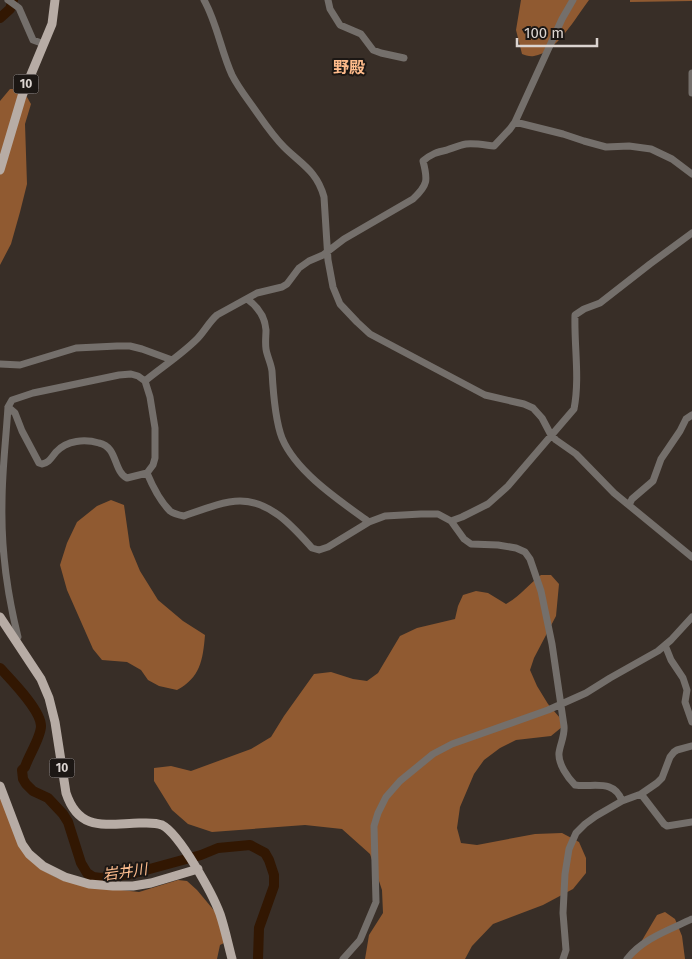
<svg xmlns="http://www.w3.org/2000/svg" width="692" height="959" viewBox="0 0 692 959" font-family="'Fira Sans','Noto Sans JP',sans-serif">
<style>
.forest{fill:#905a31}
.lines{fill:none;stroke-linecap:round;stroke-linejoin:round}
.river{stroke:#321702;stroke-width:10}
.minor{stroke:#746f6b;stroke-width:7}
.major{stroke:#b7aca5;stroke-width:9}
.labels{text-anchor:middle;stroke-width:4;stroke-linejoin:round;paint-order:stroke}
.shield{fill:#1c1714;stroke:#a29b98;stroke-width:1}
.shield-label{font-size:12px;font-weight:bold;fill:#dbd4d0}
.water-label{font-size:15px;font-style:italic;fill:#fbbb8c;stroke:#1c1714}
.quarter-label{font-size:16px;font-weight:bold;fill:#febb8b;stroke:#1c1714}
</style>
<rect width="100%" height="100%" fill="#382e27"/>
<!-- forest -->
<path class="forest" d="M521 0H589C576 17 556 53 534 56 530 57 525 55 522 54L516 30Z
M630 0H692V1L630 2Z
M10 89C23 89 25 93 31 104L25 124 27 184 20 212 11 244 0 265V101Z
M111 500 124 505 130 547 140 571 158 600 183 621 205 635C203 660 200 678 177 690L159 686 148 680 141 670 127 662 102 660 93 649 67 590 60 565 67 543 77 522 97 506Z
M541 575H551L559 584 556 616 534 658 530 670 537 686 548 704 560 718 562 727 551 736 516 740 500 748 484 760 474 774 460 807 457 828 461 843 477 845 535 834 562 833 579 842 586 858V873L573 889 543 905 493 924 472 946 465 959H365L369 935 383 913 382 890 370 854 342 829 305 825 212 832 188 824 172 810 154 781V768L171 766 191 771 251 749 271 737 284 716 314 674 331 672 353 679 367 681 378 673 400 636 417 628 455 619 458 606 463 595 476 591 488 593 506 604C519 597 529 584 541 575Z
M0 798 41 869 57 878 64 880 112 889 139 892 178 880 187 881 197 890 217 914 224 943 220 945 217 959H0Z
M665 912 675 919 682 936 685 959H631L657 915Z"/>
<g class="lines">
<!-- river -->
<path class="river" d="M0 18 10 9 13 0
M0 668C11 680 41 710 41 726 41 737 29 755 25 767L22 770 23 779 26 784 33 791 48 798 63 814 68 822 81 863 87 873 93 877 101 878 117 876 135 873 201 855 218 848 250 845 265 853 269 860 274 875V886L259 928 258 959"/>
<!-- minor -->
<path class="minor" d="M8 0 19 8 33 40 44 44
M204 0C217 23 221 51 232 75 238 87 246 97 253 107 263 121 272 135 284 147 301 164 317 171 324 197L328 260 333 287 340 304 357 322 370 334 485 395 524 404 533 408 542 418 551 435 556 440 576 454 614 493 692 557
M328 0 330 9 340 25 361 34 373 50 381 53 404 58
M692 73V93
M515 122 563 134 584 141 606 147 629 146 651 149 672 159 692 174
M247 299C257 306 265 316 266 330 266 336 265 342 266 349 267 356 271 363 272 371 273 390 275 420 282 438 296 472 340 501 369 522
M0 364 20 365 76 348 117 346H130L142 349 172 360
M145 381C162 367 181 355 197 339 204 332 209 322 217 315L257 293 282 287 287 284 299 268 309 261 323 255 344 239 413 199C428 185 428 180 423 161 431 154 437 152 447 150 453 148 460 145 466 144 475 143 485 145 494 146L510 129 515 122 562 19 573 0
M8 407 15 413 22 431 39 463 42 464C49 463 51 458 56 452 67 440 85 439 99 443 118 447 113 471 127 478L147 473 153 465 155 458V428L150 397 145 381 138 376 131 374 119 375 57 388 33 393 12 400 8 407C6 439 2 471 2 503 1 548 7 593 18 637L15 640
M147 473C152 485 161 502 170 511 174 514 179 515 184 516 201 510 223 501 240 501 271 501 293 527 312 548L319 550 328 547 369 522 385 516 421 514H438L451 521 464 539 471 544 498 545 516 548 525 552 530 559 541 591 552 644 564 726C565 736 560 744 559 753 558 764 568 778 575 785 592 788 614 778 622 801
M629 505 632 499 653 481 661 459 680 431 686 419 692 415
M451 521 462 517 488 504 508 486 574 409C580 378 574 346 575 315L584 309 600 303 650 264 692 233
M665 645 671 660 683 678 687 690 685 702 692 722
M641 794 664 824 667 826 692 822
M343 959 360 940 376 902 374 826 378 813 386 797 400 781 433 754 452 744 548 710 586 693 610 678 658 651 671 640 692 617
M563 959 566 950 563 913 565 874 569 849 576 833 585 824 596 816 622 801 641 794 657 783 662 778 670 757 674 752 677 750 692 746
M627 959C642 939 669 930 692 919"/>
<!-- major -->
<path class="major" d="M0 170 22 96 52 24 55 0
M0 617 41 679 49 698 55 722 66 793C79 832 105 824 139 823 146 823 155 822 162 825 180 834 213 895 220 914 225 929 228 944 232 959
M0 786 22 844 29 854 43 866 65 877 89 884 113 886H133L151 883 198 869"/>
</g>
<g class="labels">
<!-- shield labels -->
<g class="shield">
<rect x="13.5" y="74.5" width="25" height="19" rx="4"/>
<rect x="49.5" y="758.5" width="25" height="19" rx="4"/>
</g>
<g class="shield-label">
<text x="26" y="88">10</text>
<text x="62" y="772">10</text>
</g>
<!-- water labels -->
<g class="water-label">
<text transform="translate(125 872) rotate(-8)" y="5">岩井川</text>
</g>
<!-- quarter labels -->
<g class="quarter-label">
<text x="349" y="73">野殿</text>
</g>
</g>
<!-- scale -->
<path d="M517 38v8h80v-8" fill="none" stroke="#dbd4d0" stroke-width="2.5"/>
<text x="524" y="38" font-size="15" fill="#dbd4d0" stroke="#1c1714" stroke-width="4" paint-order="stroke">100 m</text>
</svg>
